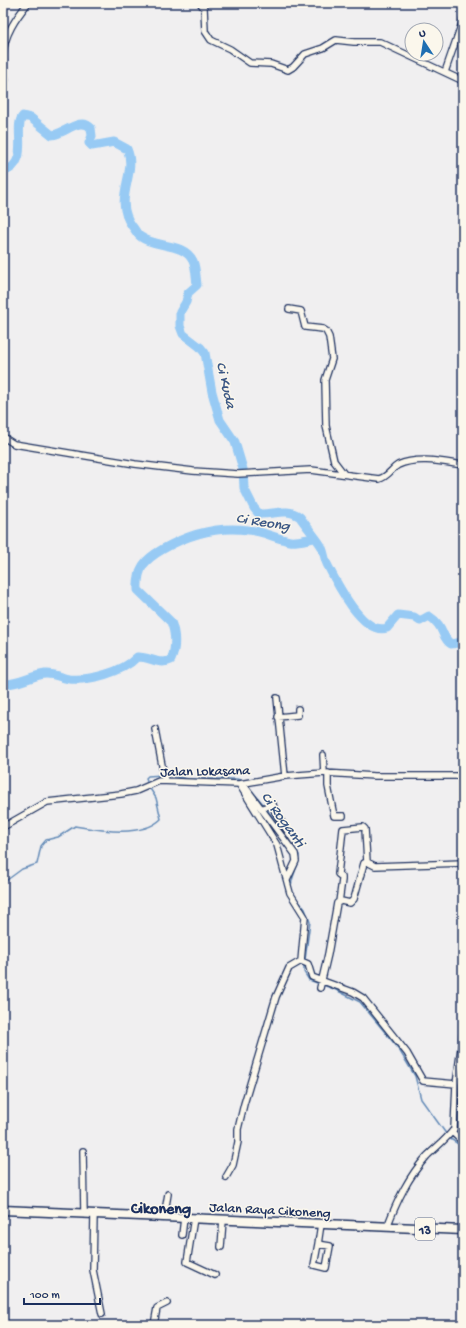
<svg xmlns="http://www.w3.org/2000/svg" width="466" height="1328" viewBox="0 0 466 1328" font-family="'Gochi Hand',sans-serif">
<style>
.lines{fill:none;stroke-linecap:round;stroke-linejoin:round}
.stream{stroke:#658cb8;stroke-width:1.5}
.river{stroke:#97caf4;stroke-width:9}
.minor-casing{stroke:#1b2f5e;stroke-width:8}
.highway-casing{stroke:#1b2f5e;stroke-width:11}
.minor{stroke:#fbf7ec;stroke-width:5.5}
.highway{stroke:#fbf7ec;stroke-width:8}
.labels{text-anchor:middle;stroke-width:3;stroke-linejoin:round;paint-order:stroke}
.shield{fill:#fbf7ec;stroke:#5e6b89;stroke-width:1}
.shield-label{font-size:13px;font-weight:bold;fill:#1b2f5e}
.street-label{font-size:14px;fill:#1b2f5e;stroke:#fbf7ec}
.water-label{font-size:15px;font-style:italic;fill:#3a5684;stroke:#fbf7ec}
.quarter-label{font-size:16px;font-weight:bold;fill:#1b2f5e;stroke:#fbf7ec}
</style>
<rect width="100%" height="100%" fill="#f0eff0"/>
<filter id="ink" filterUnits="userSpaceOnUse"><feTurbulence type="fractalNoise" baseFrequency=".025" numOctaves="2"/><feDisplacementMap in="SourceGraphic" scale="8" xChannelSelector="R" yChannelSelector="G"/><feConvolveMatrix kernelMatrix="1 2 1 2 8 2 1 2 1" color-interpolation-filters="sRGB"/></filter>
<g filter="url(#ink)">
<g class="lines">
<!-- stream -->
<path class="stream" d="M166 775 189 779H237L243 781
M148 783 146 778 148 776 162 775
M247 785 264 805
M266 808 299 855C299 867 291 876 291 888
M3 883 22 869 37 864 41 846 46 840 58 837 75 826C99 830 142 838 161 819L156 798 149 787
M296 898 305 909 310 922 305 960
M304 964V972L309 980 334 989 360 1002 398 1048 415 1076 421 1099 447 1135
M449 1138 463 1147"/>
<!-- river -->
<path class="river" d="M3 172C32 163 12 127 23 116L31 118 52 135C64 134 81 116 91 128L92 136 89 143 92 146 114 142 127 149C138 174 112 198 132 226 135 229 137 235 141 237 156 248 184 242 193 261 196 268 196 277 197 285L188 293 186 302 180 312V326L183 334 200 347 205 353 212 392 220 420 235 442 243 469 244 488 254 508 259 514C273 515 287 507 300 517 306 526 314 535 320 544 324 549 324 558 327 564 336 582 363 636 387 628L398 615 414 617 420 621 429 616C445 626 441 638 451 644L463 642
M3 684C18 685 30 676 45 674 53 673 61 678 69 679 90 681 123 672 137 657 149 656 159 666 171 660 176 649 176 634 171 622L138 590C137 568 144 560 163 549 189 534 218 526 248 530 263 531 276 539 290 541 297 542 307 539 314 538"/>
<!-- minor casing -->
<g class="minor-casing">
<path id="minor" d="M200 3 204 8 205 31 211 40 230 49 250 63 271 64 288 70 293 67 305 54 323 48 336 40 354 42H380L463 81
M445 72 463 20
M3 92C8 79 3 69 3 55 4 35 16 18 28 3
M289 309 301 311 305 327 323 329 326 331 329 337 332 359 325 380 326 426 334 461 344 474
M3 437 14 444 135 464 193 471 238 474 311 470 379 479C388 477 391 469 398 465 418 456 443 462 463 465
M277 698 285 776
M278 717 298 715V709
M155 729 165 781
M323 755 324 773
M328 773V786L334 816H343
M239 784 277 845 290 893 305 917 301 961 308 964 312 977 353 992 363 998 407 1053 423 1081 456 1084
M243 784 295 854 296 861 287 880
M263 808 273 804 275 812 294 841
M3 827 47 802 121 794 136 791 159 781 239 784 285 776 324 773 375 776H463
M339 902 342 880V877L338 874 343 829 363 827 365 829 367 862
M320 988 328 954 337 903 341 901 350 903 354 899 364 863 367 862 375 866 463 863
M452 1132 463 1142
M83 1151 84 1214
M226 1177 233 1165 238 1142V1129L244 1104 276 997 289 968 301 961
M94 1214 93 1270 102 1314
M164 1217 168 1194
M194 1218 187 1262 215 1275
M387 1227C397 1201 408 1177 427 1156 436 1147 446 1140 454 1129L456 1084 463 1033
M182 1235 184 1218
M318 1244 314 1265 326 1268 330 1246 318 1244 321 1224
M221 1247 223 1220
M154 1325 157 1308 167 1303"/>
</g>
<!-- highway casing -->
<g class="highway-casing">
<path id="highway" d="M3 1210 463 1230"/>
</g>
<!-- minor -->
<use href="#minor" class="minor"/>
<!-- highway -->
<use href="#highway" class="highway"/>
</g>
</g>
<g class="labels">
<!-- shield labels -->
<rect class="shield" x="415" y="1218" width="20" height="22" rx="3"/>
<g class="shield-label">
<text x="425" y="1234">13</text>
</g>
<!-- street labels -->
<g class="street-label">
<text transform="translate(205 770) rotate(-1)" y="5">Jalan Lokasana</text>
<text transform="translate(270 1209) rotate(3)" y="5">Jalan Raya Cikoneng</text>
</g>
<!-- water labels -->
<g class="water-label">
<text transform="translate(227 385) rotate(77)" y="5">Ci Kuda</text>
<text transform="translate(263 521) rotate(9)" y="5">Ci Reong</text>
<text transform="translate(284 819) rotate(54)" y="5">Ci Roganti</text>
</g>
<!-- quarter labels -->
<g class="quarter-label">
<text x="161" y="1213">Cikoneng</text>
</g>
</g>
<!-- margin -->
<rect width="466" height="1328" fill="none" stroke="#fbf7ec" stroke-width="16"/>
<rect x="8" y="8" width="450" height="1312" fill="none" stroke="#1b2f5e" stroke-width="1.5" filter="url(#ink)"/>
<!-- north arrow -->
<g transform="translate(424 42) rotate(348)"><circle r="19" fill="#fbf7ec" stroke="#a1a7b3"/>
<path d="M0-3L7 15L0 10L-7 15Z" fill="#1f6fb2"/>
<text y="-6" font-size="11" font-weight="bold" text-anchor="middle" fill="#1b2f5e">U</text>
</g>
<!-- scale -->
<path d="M24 1298v6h76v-6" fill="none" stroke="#1b2f5e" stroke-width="2"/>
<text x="30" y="1298" font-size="12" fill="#1b2f5e" stroke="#fbf7ec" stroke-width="3" paint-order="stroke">100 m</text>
</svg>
